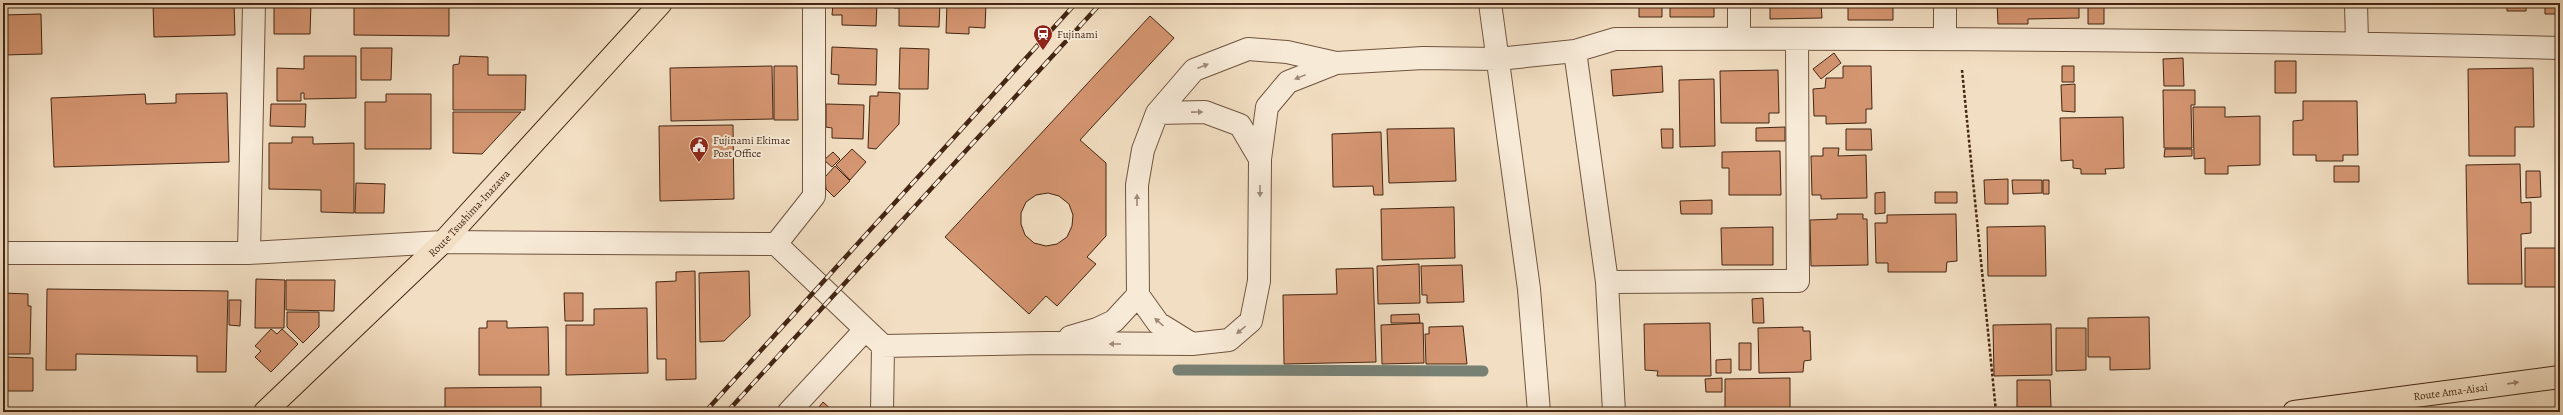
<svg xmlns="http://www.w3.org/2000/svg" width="2563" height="415" viewBox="0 0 2563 415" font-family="Alegreya,serif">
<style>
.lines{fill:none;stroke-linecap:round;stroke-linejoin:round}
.stream{stroke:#788073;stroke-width:11}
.building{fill:#d49571;stroke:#442613;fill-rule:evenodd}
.minor-casing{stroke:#70543f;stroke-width:24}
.major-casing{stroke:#442613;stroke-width:24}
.path{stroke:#442613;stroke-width:2.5;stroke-dasharray:3 2;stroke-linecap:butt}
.minor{stroke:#f7ead7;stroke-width:22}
.major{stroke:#f2dec2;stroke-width:22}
.rail-casing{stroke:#442613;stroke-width:4.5}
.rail{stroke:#f7ead7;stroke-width:3;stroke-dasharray:9;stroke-linecap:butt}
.oneway{fill:#9e8875}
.oneway2{fill:#9b826a}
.labels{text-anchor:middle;stroke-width:4;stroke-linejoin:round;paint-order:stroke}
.poi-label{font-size:11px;fill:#442613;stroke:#f7ead7;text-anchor:start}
.street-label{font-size:11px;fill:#442613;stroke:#f7ead7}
</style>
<rect width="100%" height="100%" fill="#f2dec2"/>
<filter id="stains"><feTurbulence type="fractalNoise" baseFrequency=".005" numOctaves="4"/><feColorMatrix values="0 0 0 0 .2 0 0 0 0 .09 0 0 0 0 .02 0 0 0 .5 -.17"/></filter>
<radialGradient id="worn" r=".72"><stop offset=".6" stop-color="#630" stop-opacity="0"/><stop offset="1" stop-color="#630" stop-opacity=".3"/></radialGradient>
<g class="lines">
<!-- stream -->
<path class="stream" d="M1178 370 1483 371"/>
</g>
<!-- building -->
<path class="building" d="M153 3H234L235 35 154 37Z
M274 3H311L310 34H274Z
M354 3H449V36L354 35Z
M833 3H877L876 26 842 25V15H832Z
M894 3H940L939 27 899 26V8H894Z
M947 3H986L985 28 969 27V34L946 33Z
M1639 3H1662V17H1639Z
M1670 3H1714V17H1670Z
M1770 3H1821L1822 18 1770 19Z
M1848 3H1893V20H1848Z
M1915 3H1926V5L1915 6Z
M1997 3H2079V18L2028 19V24H1998Z
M2088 3H2104V24H2088Z
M2507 3H2526V11H2507Z
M2545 3H2560V14H2545Z
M41 14 42 54 3 55V15Z
M1150 16 1174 38 1080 140 1106 163V236L1087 257 1096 264 1057 306 1046 296 1029 314 945 237ZM1048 193 1059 196 1069 204 1073 215 1072 226 1067 237 1057 244 1046 246 1034 243 1025 235 1021 224V213L1026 202 1036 195Z
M832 47 877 49 876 85 838 84 839 75 831 74Z
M361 48H392L391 80H361Z
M900 48 929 49 928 89H899Z
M1834 53 1841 63 1821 79 1813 69Z
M304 56H356V98L304 99V93H301V101H277V68L304 69Z
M460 56 488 57V75H526L525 110H453V65L459 64Z
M2183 58 2184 86H2164L2163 59Z
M2275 61H2296V93H2275Z
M772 66 773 119 671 121 670 68Z
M774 66H797L798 120H774Z
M1662 66 1663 92 1613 96 1611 70Z
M1843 66H1871L1872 109H1866V123L1826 124V116H1814L1813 89 1825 88 1826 78H1843Z
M2062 66H2074V82H2062Z
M2533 68 2534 127H2515V156H2469L2468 69Z
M1778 70 1779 113H1769V123H1721L1720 71Z
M1714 79 1715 146 1680 147 1679 80Z
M2075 84V112L2062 111 2061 85Z
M2163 90H2195V105H2191L2192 148H2164Z
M878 92 900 93 899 124 876 149 868 148 870 96H878Z
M227 93 229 162 54 167 51 98 145 94 146 104 176 103V94Z
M386 94H431V149H365V102H386Z
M2303 101H2357L2358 155H2343V161H2316V155H2293V121L2303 120Z
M271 104H306L305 127 270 126Z
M826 104 864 105 863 139 832 138V128L826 127Z
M2193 107H2225V117L2260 116V165L2228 166V174H2205V158L2194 159Z
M453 112H521L482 154 453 153Z
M2123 117 2124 168 2105 169 2106 174H2081V169L2073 168V160L2061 161 2060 118Z
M733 125 734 199 660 201 659 126Z
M1785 127V141H1756V128Z
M1454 128 1456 181 1389 183 1387 129Z
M1661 129H1673V148H1662Z
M1846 129H1871L1872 150H1846Z
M1381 132 1383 195H1374L1373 186 1333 187 1332 134Z
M292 137H313V144L354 143V213L321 212V190L269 189V143H292Z
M1823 148H1839L1838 156 1866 155 1867 198 1821 199V195H1812L1811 156H1823Z
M852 149 866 162 850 180 836 165Z
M2165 149H2192V156L2164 157Z
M1780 151 1781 195H1729V168H1722V152Z
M833 152 840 159 832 167 824 160Z
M2520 164 2521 203 2531 202V233L2521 234 2522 284H2468L2466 165Z
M835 166 850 181 834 197 826 189 825 177Z
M2334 166H2359V182H2334Z
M2526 171H2540L2541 197 2526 198Z
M2008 179V204H1985L1984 180Z
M2012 180H2042V193L2013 194Z
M2043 180H2049V194H2043Z
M356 183 385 184 384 213H355Z
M1885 192V213L1875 214V193Z
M1935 192H1957V203H1935Z
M1712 200V214H1681L1680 201Z
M1454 207 1455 258 1382 260 1381 209Z
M1837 214H1863V219H1867L1868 265 1811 266 1810 220 1837 219Z
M1956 214 1957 261 1947 262 1946 272H1888V263H1876L1875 223H1887V215Z
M2045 226 2046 276H1988L1987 227Z
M1773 227V265H1722L1721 228Z
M2525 248H2560V287H2525Z
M1419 264 1420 303 1378 304 1377 266Z
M1462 265 1464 302 1427 303V295H1422L1421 266Z
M1373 268 1376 362 1284 364 1283 295 1337 294 1336 269Z
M695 271 696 379 666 380V359H657L656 282 676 281V272Z
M749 271 750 316 724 341 700 342 699 273Z
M256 279 285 280 284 328H255Z
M286 280H335L334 311 286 310Z
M47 289 228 291 226 372H197V356L76 354V370H46Z
M3 293 28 294V306H31L30 354H3Z
M564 293H583V321H565Z
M1763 298 1764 323H1753L1752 299Z
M229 300H241L240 326 229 325Z
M647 308 648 373 566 375V325H594V309Z
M287 312H319V327L303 343 287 327Z
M1419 314 1420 323H1391V315Z
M2149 317 2150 369 2110 370V357H2088V318Z
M487 321H507V328L548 327 549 375H479V328H487Z
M1423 323 1424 363 1382 364 1381 325Z
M1710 323 1711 376H1657L1658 371 1645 370 1644 324Z
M2051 324 2052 375 1994 376 1993 325Z
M1463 326 1467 364H1426L1425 334H1429V327Z
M1803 327V331H1810L1811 360 1804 361 1803 372 1759 373 1758 328Z
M2056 328H2086V370L2056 371Z
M271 329 277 334 282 329 298 344 271 372 255 357 261 351 255 346Z
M1739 343H1751V370H1739Z
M3 357 33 358V391H3Z
M1731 359V373H1716V360Z
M1722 378V392H1706L1705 379Z
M1790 378V412H1725V379Z
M2017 380H2050L2051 407H2017Z
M541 387V412H445V388Z
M823 402 834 412H815Z"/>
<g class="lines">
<!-- minor casing -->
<g class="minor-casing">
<path id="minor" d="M1490 3 1529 289 1539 412
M2356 3 2357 43
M1739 39V3
M1945 39V3
M1575 51 1607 282 1614 412
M1157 113 1194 70 1248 49 1287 52 1336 63 1423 58 1498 59 1575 51 1615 39C1930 38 2245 40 2560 48
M776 244 814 196V3
M3 253H249L443 242 776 244 883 346 1048 343 1192 344 1229 340 1251 321 1259 281 1260 159 1267 107 1288 82 1336 63
M249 253 254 3
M1607 282 1798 281 1797 39
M1070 337 1097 329 1114 321 1138 295
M1192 344 1158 323 1138 295 1137 185 1143 150 1157 113 1205 112 1240 125 1260 159
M789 412 865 330
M882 412 883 346"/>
</g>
<!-- major casing -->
<g class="major-casing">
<g id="major">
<path id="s1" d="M265 412 443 242 661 3"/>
<path id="s2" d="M2294 412 2560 377"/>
</g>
</g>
<!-- path -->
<path class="path" d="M1962 70 1996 412"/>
<!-- minor -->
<use href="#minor" class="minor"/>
<!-- major -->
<use href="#major" class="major"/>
<!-- rail casing -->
<g class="rail-casing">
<path id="rail" d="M705 412 1076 3
M727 412 1101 3"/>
</g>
<!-- rail -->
<use href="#rail" class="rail"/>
</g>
<!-- one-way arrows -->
<defs><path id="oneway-solid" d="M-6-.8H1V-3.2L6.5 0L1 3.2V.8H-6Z"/></defs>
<g class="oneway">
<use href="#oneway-solid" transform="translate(1203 66) rotate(-21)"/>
<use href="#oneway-solid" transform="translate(1300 77) rotate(158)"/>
<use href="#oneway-solid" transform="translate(1197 112) rotate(-1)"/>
<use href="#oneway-solid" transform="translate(1260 191) rotate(90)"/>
<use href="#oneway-solid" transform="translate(1137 200) rotate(-90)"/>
<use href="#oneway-solid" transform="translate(1159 322) rotate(-138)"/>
<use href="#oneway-solid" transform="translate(1241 330) rotate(140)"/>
<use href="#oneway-solid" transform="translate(1115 344) rotate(-180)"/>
</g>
<use class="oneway2" href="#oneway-solid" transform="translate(2513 383) rotate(-8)"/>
<!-- icons -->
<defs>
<g id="station-pin" transform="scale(1)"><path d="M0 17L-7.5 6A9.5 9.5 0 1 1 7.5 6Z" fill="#8f2418" stroke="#f7ead7"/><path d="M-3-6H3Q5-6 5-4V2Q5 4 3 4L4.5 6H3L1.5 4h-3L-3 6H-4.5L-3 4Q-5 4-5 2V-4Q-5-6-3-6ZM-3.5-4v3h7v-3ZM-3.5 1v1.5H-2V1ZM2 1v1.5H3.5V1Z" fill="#fff"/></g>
<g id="civic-pin" transform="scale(1)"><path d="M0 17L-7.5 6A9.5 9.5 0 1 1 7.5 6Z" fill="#8f2418" stroke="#f7ead7"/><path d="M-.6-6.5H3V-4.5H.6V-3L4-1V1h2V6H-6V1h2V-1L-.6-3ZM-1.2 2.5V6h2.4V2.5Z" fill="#fff"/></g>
</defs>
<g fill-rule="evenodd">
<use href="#station-pin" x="1043" y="34"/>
<use href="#civic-pin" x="699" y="146"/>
</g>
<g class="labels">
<!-- poi labels -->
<g class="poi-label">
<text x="1057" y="38">Fujinami</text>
<text x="713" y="144">Fujinami Ekimae<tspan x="713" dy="13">Post Office</tspan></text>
</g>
<!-- street labels -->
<g class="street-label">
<text dy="4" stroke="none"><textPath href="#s1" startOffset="285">Route Tsushima-Inazawa</textPath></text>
<text dy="4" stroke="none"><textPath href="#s2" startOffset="158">Route Ama-Aisai</textPath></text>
</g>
</g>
<!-- margin -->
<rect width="2563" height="415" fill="none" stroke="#f2dec2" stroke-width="16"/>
<rect x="4" y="4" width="2555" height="407" fill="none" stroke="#442613" stroke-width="2"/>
<rect x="8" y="8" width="2547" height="399" fill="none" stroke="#442613"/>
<rect width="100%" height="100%" filter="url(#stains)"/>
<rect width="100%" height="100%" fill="url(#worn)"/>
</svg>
